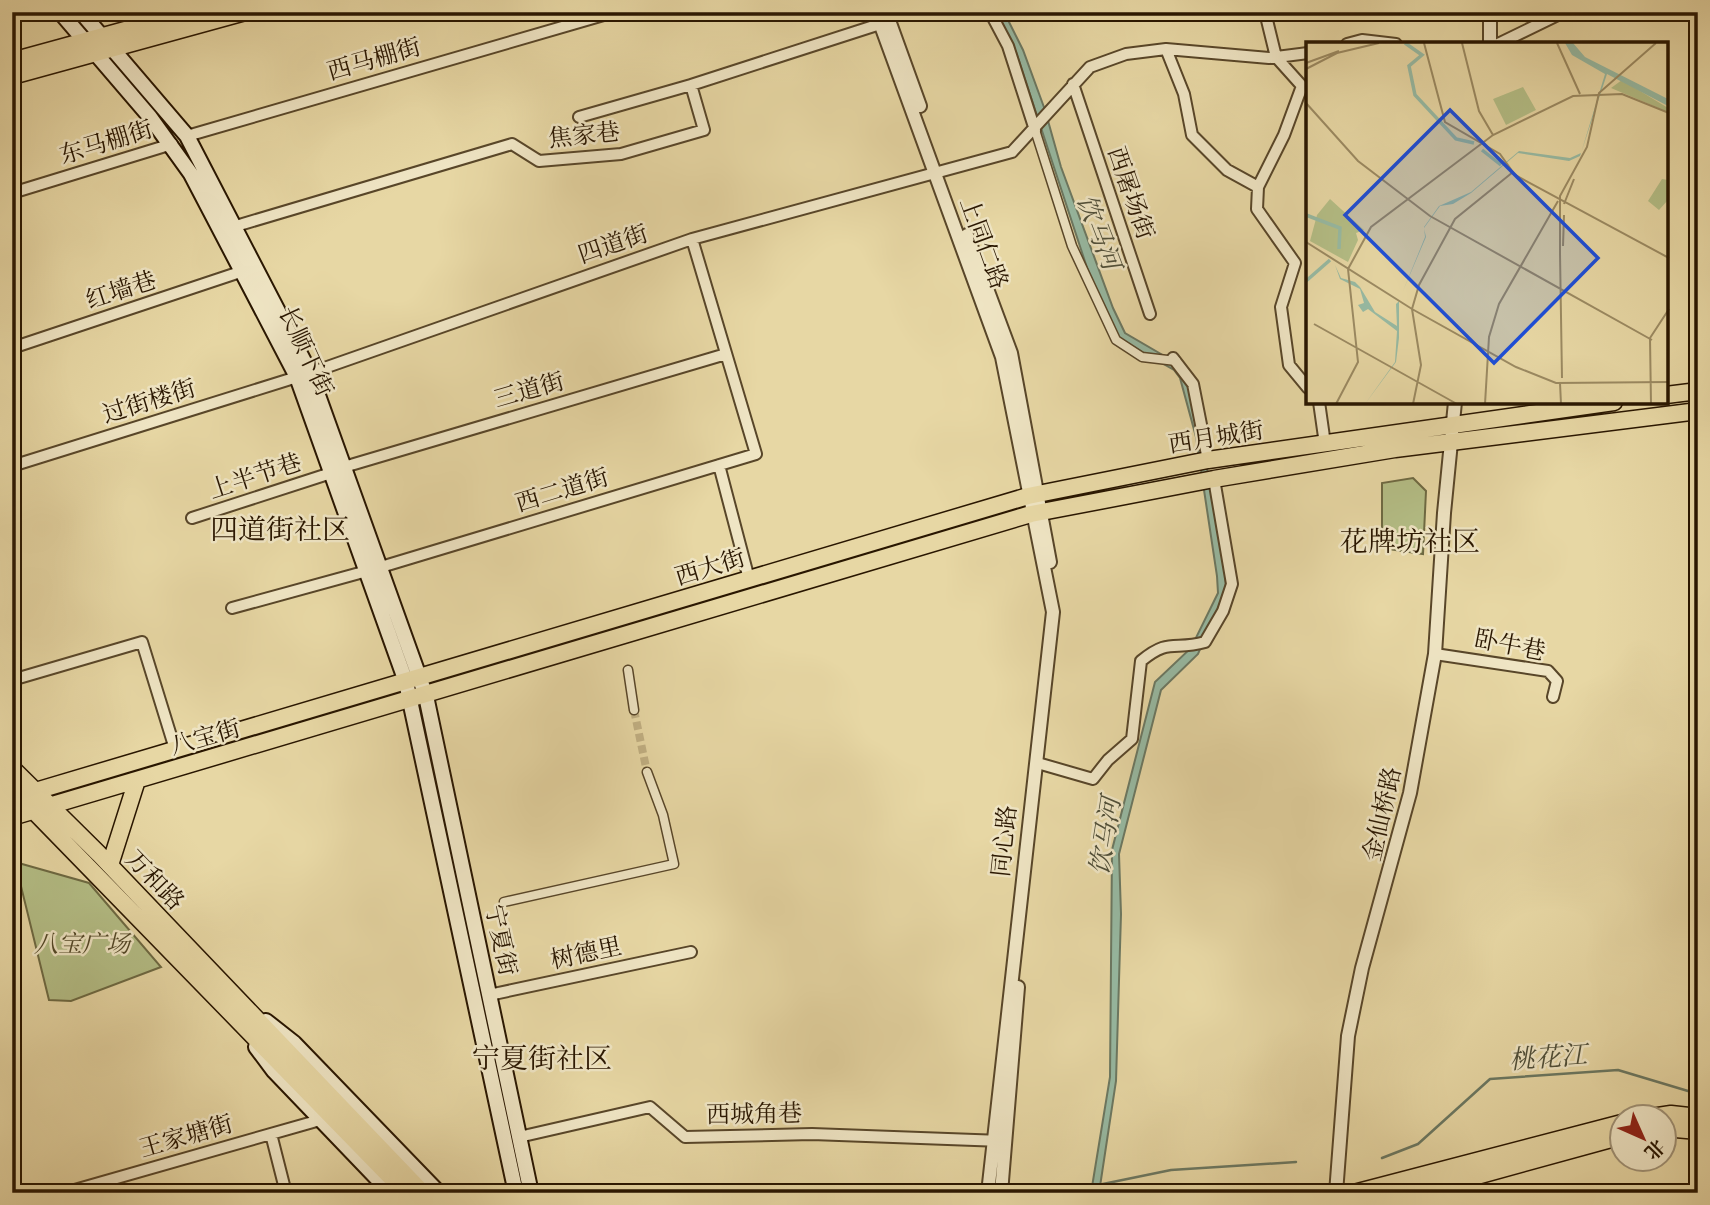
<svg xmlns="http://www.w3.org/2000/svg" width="1710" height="1205" viewBox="0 0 1710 1205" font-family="'IM FELL DW Pica','Noto Serif SC',serif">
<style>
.green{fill:#b4be86;stroke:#6e6a43;stroke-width:2}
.water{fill:#97baa3;stroke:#6b7862;stroke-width:2}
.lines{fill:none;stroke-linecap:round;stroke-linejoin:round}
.stream{stroke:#6b7862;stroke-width:2.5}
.pedestrian-tunnel{stroke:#c1b083;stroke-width:8;stroke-dasharray:8 4;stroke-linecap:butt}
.pedestrian-casing{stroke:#584629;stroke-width:11}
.minor-casing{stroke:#584629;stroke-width:14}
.tertiary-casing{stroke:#584629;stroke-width:16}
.secondary-casing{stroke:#291600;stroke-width:18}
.primary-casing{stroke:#291600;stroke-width:19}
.pedestrian{stroke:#efe5c4;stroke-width:8}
.minor{stroke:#efe5c4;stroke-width:10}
.tertiary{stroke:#efe5c4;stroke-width:12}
.secondary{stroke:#efe5c4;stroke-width:14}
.primary{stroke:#e7d7a4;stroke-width:16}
.labels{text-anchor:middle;stroke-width:5;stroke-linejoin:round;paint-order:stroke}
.street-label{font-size:24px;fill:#291600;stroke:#efe5c4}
.park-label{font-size:24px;font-style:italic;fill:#534828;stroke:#efe5c4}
.water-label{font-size:26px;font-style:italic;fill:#504f39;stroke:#efe5c4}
.quarter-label{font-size:28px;fill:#291600;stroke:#efe5c4}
.inset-river{fill:none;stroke:#97baa3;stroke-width:3.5}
.inset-road{fill:none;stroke:#9b8a62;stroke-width:2}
.view{fill:#1d4ed8;fill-opacity:0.15;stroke:#1d4ed8;stroke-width:3.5}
.inset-edge{fill:none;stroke:#291600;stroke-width:3.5}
</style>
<rect width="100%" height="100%" fill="#e7d7a4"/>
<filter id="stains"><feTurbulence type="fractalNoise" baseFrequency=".00286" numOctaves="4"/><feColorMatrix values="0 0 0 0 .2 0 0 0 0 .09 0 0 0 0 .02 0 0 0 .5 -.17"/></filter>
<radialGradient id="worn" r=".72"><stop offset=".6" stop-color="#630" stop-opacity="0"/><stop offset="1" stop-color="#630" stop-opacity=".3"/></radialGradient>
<!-- green -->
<path class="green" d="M1413 478 1426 491 1423 554 1389 549 1382 542V483Z
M15 862 89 883 161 967 71 1001 49 1000Z"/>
<!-- water -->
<path class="water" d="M994 12H1004L1023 50 1045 110 1061 167 1113 308 1125 333 1166 357 1190 381 1225 561 1226 590 1198 654 1161 690 1119 854 1121 914 1116 1081 1099 1193H1091L1110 1077 1112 850 1155 682 1191 648 1218 593 1217 576 1196 437 1180 378 1174 370 1116 337 1096 295 1016 52Z"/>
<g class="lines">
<!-- stream -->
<path class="stream" d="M1382 1158 1418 1144 1490 1079 1618 1070 1698 1094
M1098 1185 1171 1170 1296 1162"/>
<!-- pedestrian-tunnel -->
<path class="pedestrian-tunnel" d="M634 710 647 772"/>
<!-- pedestrian casing -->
<g class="pedestrian-casing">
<path id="pedestrian" d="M1035 130 1072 246 1116 340 1142 357 1176 361
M628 670 634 710
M504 902 674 864 663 815 647 772"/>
</g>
<!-- minor casing -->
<g class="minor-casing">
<path id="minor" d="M990 12 1008 46 1035 130
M1592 12 1698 14
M1347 44 1362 40 1396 44
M1498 44 1564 12
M1166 49 1184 94 1192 135 1227 170 1258 187 1257 209 1295 263 1281 307 1289 365 1308 388
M1073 84 1150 314
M579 117 691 85
M187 136 614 12
M1258 187 1284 135 1302 86 1276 57 1265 12
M12 193 172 144
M236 226 512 144 539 161 621 154 704 130 691 85 880 24
M12 348 243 271
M1173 358 1193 384 1208 460
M310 373 692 239 1012 152 1090 67 1126 54 1166 49 1269 58 1308 53
M1319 402 1325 444
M719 465 749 579
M12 466 297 377
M344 467 726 354
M192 518 331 473
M381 567 756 454 692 239
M232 608 367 571
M1435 654 1548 671 1557 681 1553 697
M12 680 142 642 175 749
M1041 764 1093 779 1108 760 1132 739 1141 661C1170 637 1174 651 1205 642L1223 611 1232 584 1214 479
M489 995 691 952
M271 1134 286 1193
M519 1137 650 1107 685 1137 812 1134 1002 1141
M64 1193 320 1120"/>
</g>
<!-- tertiary casing -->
<g class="tertiary-casing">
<path id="tertiary" d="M876 12 1002 357 1053 612 988 1193
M886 12 920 106
M1490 44V12
M967 235 1011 353 1050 562
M1001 1193 1018 987
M1336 1193 1348 1036 1362 968 1410 793 1435 654 1444 513 1455 402"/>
</g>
<!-- secondary casing -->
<g class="secondary-casing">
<path id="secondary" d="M60 12 150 117 191 174 297 377 406 682 516 1193
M81 12 187 136 310 373 426 696 531 1193
M266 1021 294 1043 439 1193
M256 1047 274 1071 391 1193"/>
</g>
<!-- primary casing -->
<g class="primary-casing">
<path id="primary" d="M12 61 191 12
M12 76 245 12
M1666 395 1698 391
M12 768 99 854 423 1193
M12 798 1028 496 1208 460 1614 402
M29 806 406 1193
M12 817 1031 514 1214 479 1395 449 1698 411
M110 865 137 780
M1645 1118 1671 1114 1698 1117
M1664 1128 1698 1131
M1354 1193 1622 1123
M1415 1193 1622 1136"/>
</g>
<!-- pedestrian -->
<use href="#pedestrian" class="pedestrian"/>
<!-- minor -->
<use href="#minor" class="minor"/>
<!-- tertiary -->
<use href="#tertiary" class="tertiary"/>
<!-- secondary -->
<use href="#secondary" class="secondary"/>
<!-- primary -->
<use href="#primary" class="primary"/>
</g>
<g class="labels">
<!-- street labels -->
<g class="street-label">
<text transform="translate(374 59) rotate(-16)" y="8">西马棚街</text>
<text transform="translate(584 135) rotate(-6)" y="8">焦家巷</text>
<text transform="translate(106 142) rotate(-17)" y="8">东马棚街</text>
<text transform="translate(1131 193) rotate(71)" y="8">西屠场街</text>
<text transform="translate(984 243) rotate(70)" y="8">上同仁路</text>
<text transform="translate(613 244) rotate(-19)" y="8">四道街</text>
<text transform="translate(121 290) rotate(-18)" y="8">红墙巷</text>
<text transform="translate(306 351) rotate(65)" y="8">长顺下街</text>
<text transform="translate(529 390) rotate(-16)" y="8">三道街</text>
<text transform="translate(149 401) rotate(-17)" y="8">过街楼街</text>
<text transform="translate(1216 437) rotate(-9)" y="8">西月城街</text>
<text transform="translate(255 476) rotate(-18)" y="8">上半节巷</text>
<text transform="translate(562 490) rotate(-17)" y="8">西二道街</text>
<text transform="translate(710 567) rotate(-17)" y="8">西大街</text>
<text transform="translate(1510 645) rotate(11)" y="8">卧牛巷</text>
<text transform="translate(205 737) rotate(-16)" y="8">八宝街</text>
<text transform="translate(1382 814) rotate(-77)" y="8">金仙桥路</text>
<text transform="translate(1004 841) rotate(-84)" y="8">同心路</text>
<text transform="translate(155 880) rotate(46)" y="8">万和路</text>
<text transform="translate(501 940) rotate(78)" y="8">宁夏街</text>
<text transform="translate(586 953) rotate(-12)" y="8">树德里</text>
<text transform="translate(754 1114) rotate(-1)" y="8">西城角巷</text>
<text transform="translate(186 1136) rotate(-16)" y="8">王家塘街</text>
</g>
<!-- park labels -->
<g class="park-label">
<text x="82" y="952">八宝广场</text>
</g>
<!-- water labels -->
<g class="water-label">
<text transform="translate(1099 232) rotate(69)" y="9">饮马河</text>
<text transform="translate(1105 836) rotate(-81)" y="9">饮马河</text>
<text transform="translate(1548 1057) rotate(-4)" y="9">桃花江</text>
</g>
<!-- quarter labels -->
<g class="quarter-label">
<text x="280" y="539">四道街社区</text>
<text x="1410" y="551">花牌坊社区</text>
<text x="542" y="1068">宁夏街社区</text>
</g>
</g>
<!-- overview -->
<g transform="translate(1306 42)">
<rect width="362" height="362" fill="#e7d7a4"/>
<path d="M316 38 362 66V70L305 46ZM217 45 230 68 200 83 187 57ZM356 137 362 138V158L353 168 342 159ZM24 157 58 188 50 191 52 198 42 220 4 199 11 173Z" fill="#b4be86"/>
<path d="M259 1H267L279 15 362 57V64L301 32 274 114 263 119 212 111 165 151 147 162 134 164 118 186 120 195 97 249 119 195 118 185 133 164 165 150 213 109 264 116 275 111 299 32 266 13ZM29 223 35 236 49 240 54 245 69 270 91 284 90 262 93 259V296L90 320 59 362 89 320 91 289 62 267 57 270 52 263 58 261 54 247 34 237Z" fill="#97baa3"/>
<path class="inset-river" d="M99 1 116 13 103 24 109 53 150 97 168 101M176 108 195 123M0 173 34 186 33 207M0 239 24 218"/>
<path class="inset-road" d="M118 1 139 80 194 112 209 133 363 216M156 1 173 69 187 93M251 1 274 52M0 21 33 9M0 27 31 11 73 1M0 61 52 119 124 174 346 298M258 162 268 137M0 200 106 267 210 325 250 341 363 340M257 204 258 173M254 212 256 336M254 213V154L281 105 293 51 350 1M8 282 151 362M254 341 255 362M30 362 52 320 42 227 65 185 187 93 267 54 316 52 363 71M107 362 115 323 106 267 113 243 149 177 207 130M179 362 183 295 193 262 252 159M345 362 344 296 363 267"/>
<path class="view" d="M144 68 292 216 188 321 39 173Z"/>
<rect width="362" height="362" class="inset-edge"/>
</g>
<!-- margin -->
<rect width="1710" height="1205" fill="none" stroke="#e7d7a4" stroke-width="42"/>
<rect x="14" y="14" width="1682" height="1177" fill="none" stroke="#291600" stroke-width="3.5"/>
<rect x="21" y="21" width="1668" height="1163" fill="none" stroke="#291600" stroke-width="2"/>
<!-- north arrow -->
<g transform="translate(1643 1138) rotate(135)"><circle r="33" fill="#efe5c4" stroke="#a09276" stroke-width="2"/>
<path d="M0-5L12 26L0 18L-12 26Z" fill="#8f2418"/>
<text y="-10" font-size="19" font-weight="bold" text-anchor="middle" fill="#291600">北</text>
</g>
<rect width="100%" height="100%" filter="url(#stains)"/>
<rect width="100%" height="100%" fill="url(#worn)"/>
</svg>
